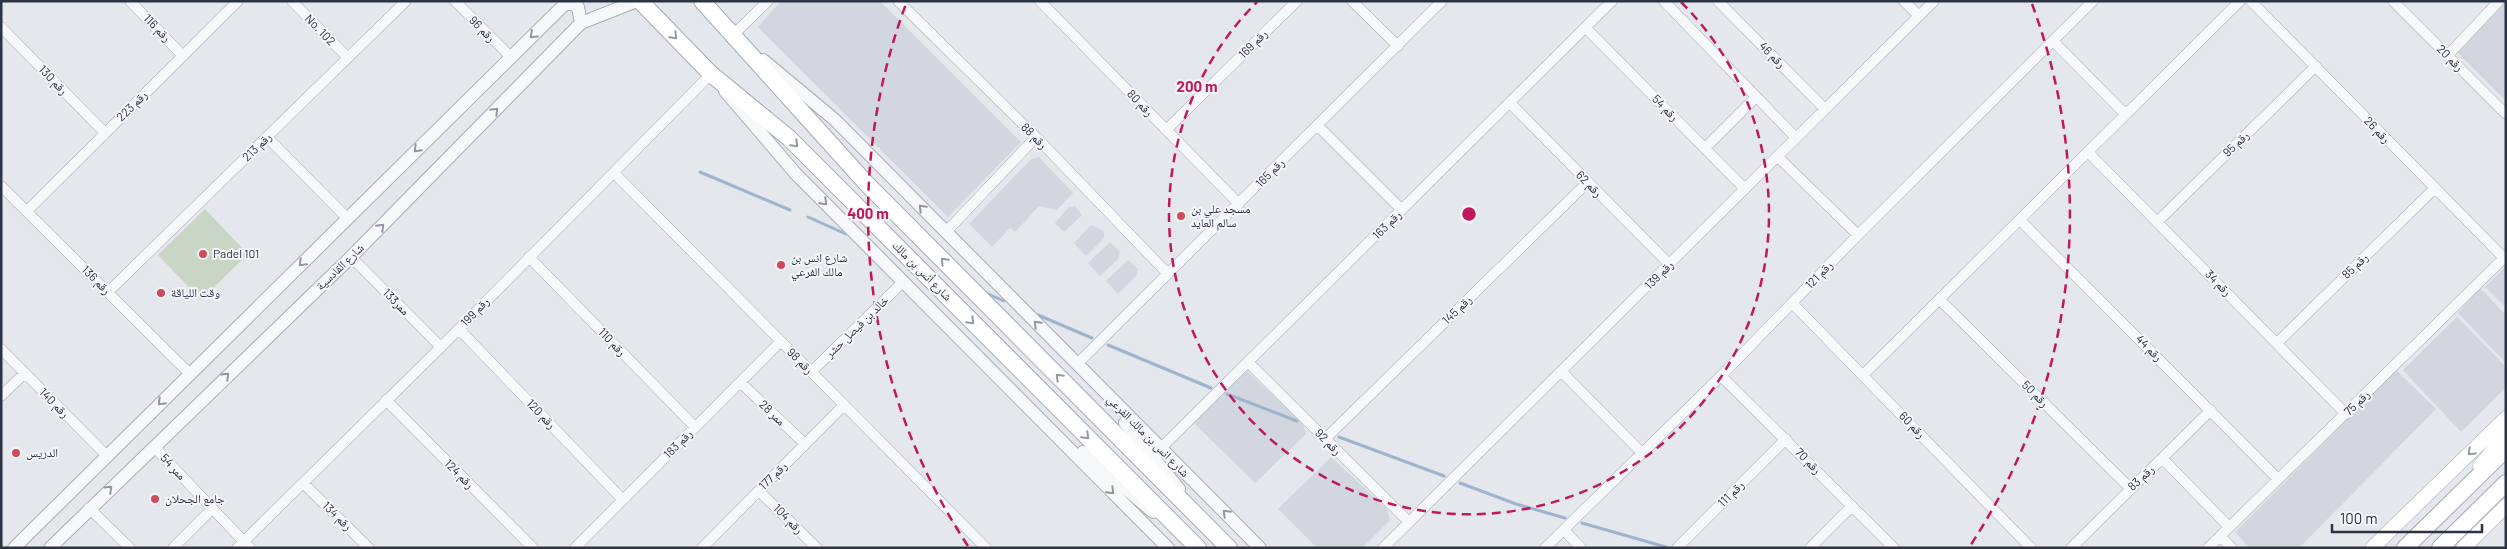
<svg xmlns="http://www.w3.org/2000/svg" width="2507" height="549" viewBox="0 0 2507 549" font-family="Barlow,'Noto Naskh Arabic',sans-serif">
<style>
.built{fill:#d2d6de}
.grass{fill:#c9d6c5}
.lines{fill:none;stroke-linecap:round;stroke-linejoin:round}
.stream{stroke:#9fb4cc;stroke-width:3}
.minor-casing{stroke:#a9aeb7;stroke-width:11}
.tertiary-casing{stroke:#a9aeb7;stroke-width:14}
.secondary-casing{stroke:#a9aeb7;stroke-width:15}
.primary-casing{stroke:#a3abb8;stroke-width:18}
.minor{stroke:#f7f8fa;stroke-width:10}
.tertiary{stroke:#f7f8fa;stroke-width:12}
.secondary{stroke:#fff;stroke-width:14}
.primary{stroke:#fff;stroke-width:16}
.oneway{stroke:#9196a0}
.oneway2{stroke:#959aa2}
.ring{fill:none;stroke:#c2185b;stroke-width:2.5;stroke-dasharray:9 6}
.poi-dot{fill:#d1495b;stroke:#f4f6f9;stroke-width:2}
.labels{text-anchor:middle;stroke-width:4;stroke-linejoin:round;paint-order:stroke}
.street-label{font-size:12px;fill:#2b3445;stroke:#f4f6f9}
.poi-label{font-size:12px;fill:#2b3445;stroke:#f4f6f9;text-anchor:start}
.centre{fill:#c2185b;stroke:#f4f6f9;stroke-width:2.5}
.ring-label{font-size:15px;text-anchor:middle;font-weight:bold;fill:#c2185b;stroke:#f4f6f9;stroke-width:4;stroke-linejoin:round;paint-order:stroke}
</style>
<rect width="100%" height="100%" fill="#e4e7ec"/>
<!-- built -->
<path class="built" d="M781 1H880L1021 142 948 217 758 27Z
M2503 1H2506V101L2456 51Z
M1039 157 1073 193 1057 210 1039 206 1015 232 1010 228 992 247 969 224 1031 159Z
M1075 206 1082 215 1064 232 1055 223 1069 207Z
M1091 225 1104 231V238L1086 256 1074 243Z
M1110 242 1120 252 1118 259 1100 276 1088 263Z
M1128 260 1138 269 1136 276 1118 294 1106 281Z
M2506 266V308L2485 287Z
M2480 288 2506 315V363L2458 313Z
M2457 317 2506 367V387L2461 432 2403 370Z
M2396 370 2436 409 2299 548H2249L2235 532Z
M1247 371 1303 423 1306 434 1255 483 1194 423Z
M1331 457 1387 509 1390 520 1362 548H1317L1278 509Z"/>
<!-- grass -->
<path class="grass" d="M205 209 248 254 201 300 158 255Z"/>
<g class="lines">
<!-- stream -->
<path class="stream" d="M700 172 790 210
M808 217 846 234
M986 293 1004 301
M1038 315 1092 338
M1108 345 1211 388
M1227 394 1297 421
M1339 437 1444 476
M1460 483 1516 504 1565 518
M1582 523 1666 547"/>
<!-- minor casing -->
<g class="minor-casing">
<path id="minor" d="M130 1 183 56
M292 1 348 58
M455 1 510 56
M898 1 1036 137 1168 274
M1040 1 1239 204
M1352 1 1398 46
M1664 1 1796 138
M1718 1 1825 109
M1904 1 1919 16
M2251 1 2504 258
M2393 1 2506 114
M1 27 105 133
M1586 28 1745 189
M733 35 768 1
M2054 42 2125 114
M2448 55 2499 1
M1510 103 1669 264
M1318 126 1402 210
M1166 130 1297 1
M267 137 347 218
M1705 148 1756 97
M2089 153 2346 414
M1778 157 1858 235
M614 173 986 548
M1 186 190 374
M27 211 238 1
M2020 220 2277 478
M2157 222 2316 66
M946 232 1036 137
M351 257 441 347
M529 257 695 427
M108 292 406 1
M1940 300 2130 488
M1792 303 2031 548
M459 329 623 500
M2277 343 2434 189
M1 349 107 456
M1248 362 1409 522
M1077 364 1442 1
M1561 371 1642 453
M811 372 903 282
M1863 375 2240 1
M1721 376 1894 548
M740 382 805 444
M1 396 25 373
M386 400 533 548
M1325 439 1588 182
M154 447 250 548
M1161 448 1612 1
M2162 458 2229 527
M304 484 369 548
M759 491 817 548
M89 508 130 548
M1564 530 1581 548
M2220 536 2232 548
M173 548 212 509
M237 548 441 347 711 74
M575 548 781 341
M702 548 844 405
M1383 548 1934 1
M1545 548 1721 376 1858 235 2093 1
M1677 548 1786 439
M1810 548 1852 506
M2071 548 2211 410
M2208 548 2506 256"/>
</g>
<!-- tertiary casing -->
<g class="tertiary-casing">
<path id="tertiary" d="M566 4H573L578 7 581 23
M763 60 835 120 1260 548
M725 91 796 174 1168 548
M1125 423 1179 489
M1083 452 1153 512
M14 548 568 1
M50 548 351 257 581 23 637 1"/>
</g>
<!-- secondary casing -->
<g class="secondary-casing">
<path id="secondary" d="M2480 466 2506 434
M2372 548 2506 418
M2463 548 2506 506"/>
</g>
<!-- primary casing -->
<g class="primary-casing">
<path id="primary" d="M640 1 711 74 789 138 1198 548
M702 1 866 183 1229 548
M2405 548 2506 449
M2440 548 2506 483"/>
</g>
<!-- minor -->
<use href="#minor" class="minor"/>
<!-- tertiary -->
<use href="#tertiary" class="tertiary"/>
<!-- secondary -->
<use href="#secondary" class="secondary"/>
<!-- primary -->
<use href="#primary" class="primary"/>
</g>
<!-- one-way arrows -->
<defs><path id="oneway-chevron" d="M-2-3.5L2.5 0L-2 3.5" fill="none" stroke-width="1.6" stroke-linecap="round" stroke-linejoin="round" transform="scale(1.25)"/></defs>
<g class="oneway">
<use href="#oneway-chevron" transform="translate(533 35) rotate(137)"/>
<use href="#oneway-chevron" transform="translate(495 111) rotate(-45)"/>
<use href="#oneway-chevron" transform="translate(417 149) rotate(135)"/>
<use href="#oneway-chevron" transform="translate(824 202) rotate(45)"/>
<use href="#oneway-chevron" transform="translate(922 208) rotate(-135)"/>
<use href="#oneway-chevron" transform="translate(381 227) rotate(-45)"/>
<use href="#oneway-chevron" transform="translate(302 263) rotate(135)"/>
<use href="#oneway-chevron" transform="translate(1037 324) rotate(-135)"/>
<use href="#oneway-chevron" transform="translate(226 376) rotate(-44)"/>
<use href="#oneway-chevron" transform="translate(161 402) rotate(135)"/>
<use href="#oneway-chevron" transform="translate(109 489) rotate(-44)"/>
<use href="#oneway-chevron" transform="translate(1111 491) rotate(45)"/>
<use href="#oneway-chevron" transform="translate(1226 513) rotate(-135)"/>
</g>
<g class="oneway2">
<use href="#oneway-chevron" transform="translate(674 36) rotate(46)"/>
<use href="#oneway-chevron" transform="translate(795 144) rotate(45)"/>
<use href="#oneway-chevron" transform="translate(944 261) rotate(-135)"/>
<use href="#oneway-chevron" transform="translate(971 321) rotate(45)"/>
<use href="#oneway-chevron" transform="translate(1059 377) rotate(-135)"/>
<use href="#oneway-chevron" transform="translate(1086 436) rotate(45)"/>
<use href="#oneway-chevron" transform="translate(2471 452) rotate(136)"/>
</g>
<!-- distance rings -->
<g class="ring">
<path d="M1681 2A300 300 0 1 1 1257 2"/>
<path d="M968 546A601 601 0 0 1 906 4M2032 4A601 601 0 0 1 1970 546"/>
</g>
<!-- markers -->
<g class="poi-dot">
<circle cx="1181" cy="216" r="5"/>
<circle cx="203" cy="254" r="5"/>
<circle cx="781" cy="265" r="5"/>
<circle cx="161" cy="293" r="5"/>
<circle cx="16" cy="453" r="5"/>
<circle cx="155" cy="499" r="5"/>
</g>
<g class="labels">
<!-- street labels -->
<g class="street-label">
<text transform="translate(157 28) rotate(46)" y="4">رقم 116</text>
<text transform="translate(482 29) rotate(45)" y="4">رقم 96</text>
<text transform="translate(320 30) rotate(46)" y="4">No. 102</text>
<text transform="translate(1253 44) rotate(-45)" y="4">رقم 169</text>
<text transform="translate(1772 55) rotate(45)" y="4">رقم 46</text>
<text transform="translate(2450 58) rotate(45)" y="4">رقم 20</text>
<text transform="translate(53 80) rotate(46)" y="4">رقم 130</text>
<text transform="translate(1140 103) rotate(46)" y="4">رقم 80</text>
<text transform="translate(132 106) rotate(-45)" y="4">رقم 223</text>
<text transform="translate(1665 108) rotate(45)" y="4">رقم 54</text>
<text transform="translate(2377 130) rotate(46)" y="4">رقم 26</text>
<text transform="translate(1034 136) rotate(45)" y="4">رقم 88</text>
<text transform="translate(2236 144) rotate(-44)" y="4">رقم 95</text>
<text transform="translate(257 147) rotate(-44)" y="4">رقم 213</text>
<text transform="translate(1270 173) rotate(-45)" y="4">رقم 165</text>
<text transform="translate(1589 184) rotate(45)" y="4">رقم 62</text>
<text transform="translate(1387 225) rotate(-45)" y="4">رقم 163</text>
<text transform="translate(2355 266) rotate(-44)" y="4">رقم 85</text>
<text transform="translate(340 267) rotate(-44)" y="4">شارع القادسية</text>
<text transform="translate(922 271) rotate(45)" y="4">شارع أنس بن مالك</text>
<text transform="translate(1659 275) rotate(-45)" y="4">رقم 139</text>
<text transform="translate(1819 275) rotate(-46)" y="4">رقم 121</text>
<text transform="translate(96 280) rotate(45)" y="4">رقم 136</text>
<text transform="translate(2218 283) rotate(45)" y="4">رقم 34</text>
<text transform="translate(396 302) rotate(45)" y="4">ممر133</text>
<text transform="translate(1457 310) rotate(-44)" y="4">رقم 145</text>
<text transform="translate(475 312) rotate(-46)" y="4">رقم 199</text>
<text transform="translate(857 327) rotate(-44)" y="4">خالد بن فيصل حشر</text>
<text transform="translate(612 342) rotate(46)" y="4">رقم 110</text>
<text transform="translate(2149 348) rotate(45)" y="4">رقم 44</text>
<text transform="translate(800 361) rotate(45)" y="4">رقم 98</text>
<text transform="translate(2035 394) rotate(45)" y="4">رقم 50</text>
<text transform="translate(54 403) rotate(45)" y="4">رقم 140</text>
<text transform="translate(2357 403) rotate(-44)" y="4">رقم 75</text>
<text transform="translate(772 413) rotate(44)" y="4">ممر 28</text>
<text transform="translate(541 414) rotate(46)" y="4">رقم 120</text>
<text transform="translate(1912 425) rotate(46)" y="4">رقم 60</text>
<text transform="translate(1148 436) rotate(45)" y="4">شارع انس بن مالك الفرعي</text>
<text transform="translate(1328 442) rotate(45)" y="4">رقم 92</text>
<text transform="translate(678 444) rotate(-45)" y="4">رقم 183</text>
<text transform="translate(1808 461) rotate(45)" y="4">رقم 70</text>
<text transform="translate(173 467) rotate(47)" y="4">ممر 54</text>
<text transform="translate(459 474) rotate(45)" y="4">رقم 124</text>
<text transform="translate(773 476) rotate(-45)" y="4">رقم 177</text>
<text transform="translate(2141 478) rotate(-43)" y="4">رقم 83</text>
<text transform="translate(1731 494) rotate(-45)" y="4">رقم 111</text>
<text transform="translate(337 516) rotate(44)" y="4">رقم 134</text>
<text transform="translate(788 519) rotate(45)" y="4">رقم 104</text>
</g>
<!-- poi labels -->
<g class="poi-label">
<text x="1191" y="213">مسجد علي بن<tspan x="1191" dy="14">سالم العايد</tspan></text>
<text x="213" y="258">Padel 101</text>
<text x="791" y="262">شارع انس بن<tspan x="791" dy="14">مالك الفرعي</tspan></text>
<text x="171" y="297">وقت اللياقة</text>
<text x="26" y="457">الدريس</text>
<text x="165" y="503">جامع الجحلان</text>
</g>
</g>
<circle cx="1469" cy="214" r="8" class="centre"/>
<g class="ring-label">
<text x="1197" y="92">200 m</text>
<text x="868" y="219">400 m</text>
</g>
<!-- border -->
<rect width="2507" height="549" fill="none" stroke="#2b3445" stroke-width="5"/>
<!-- scale -->
<path d="M2332 524v8h150v-8" fill="none" stroke="#2b3445" stroke-width="2.5"/>
<text x="2340" y="524" font-size="15" fill="#2b3445" stroke="#f4f6f9" stroke-width="4" paint-order="stroke">100 m</text>
</svg>
